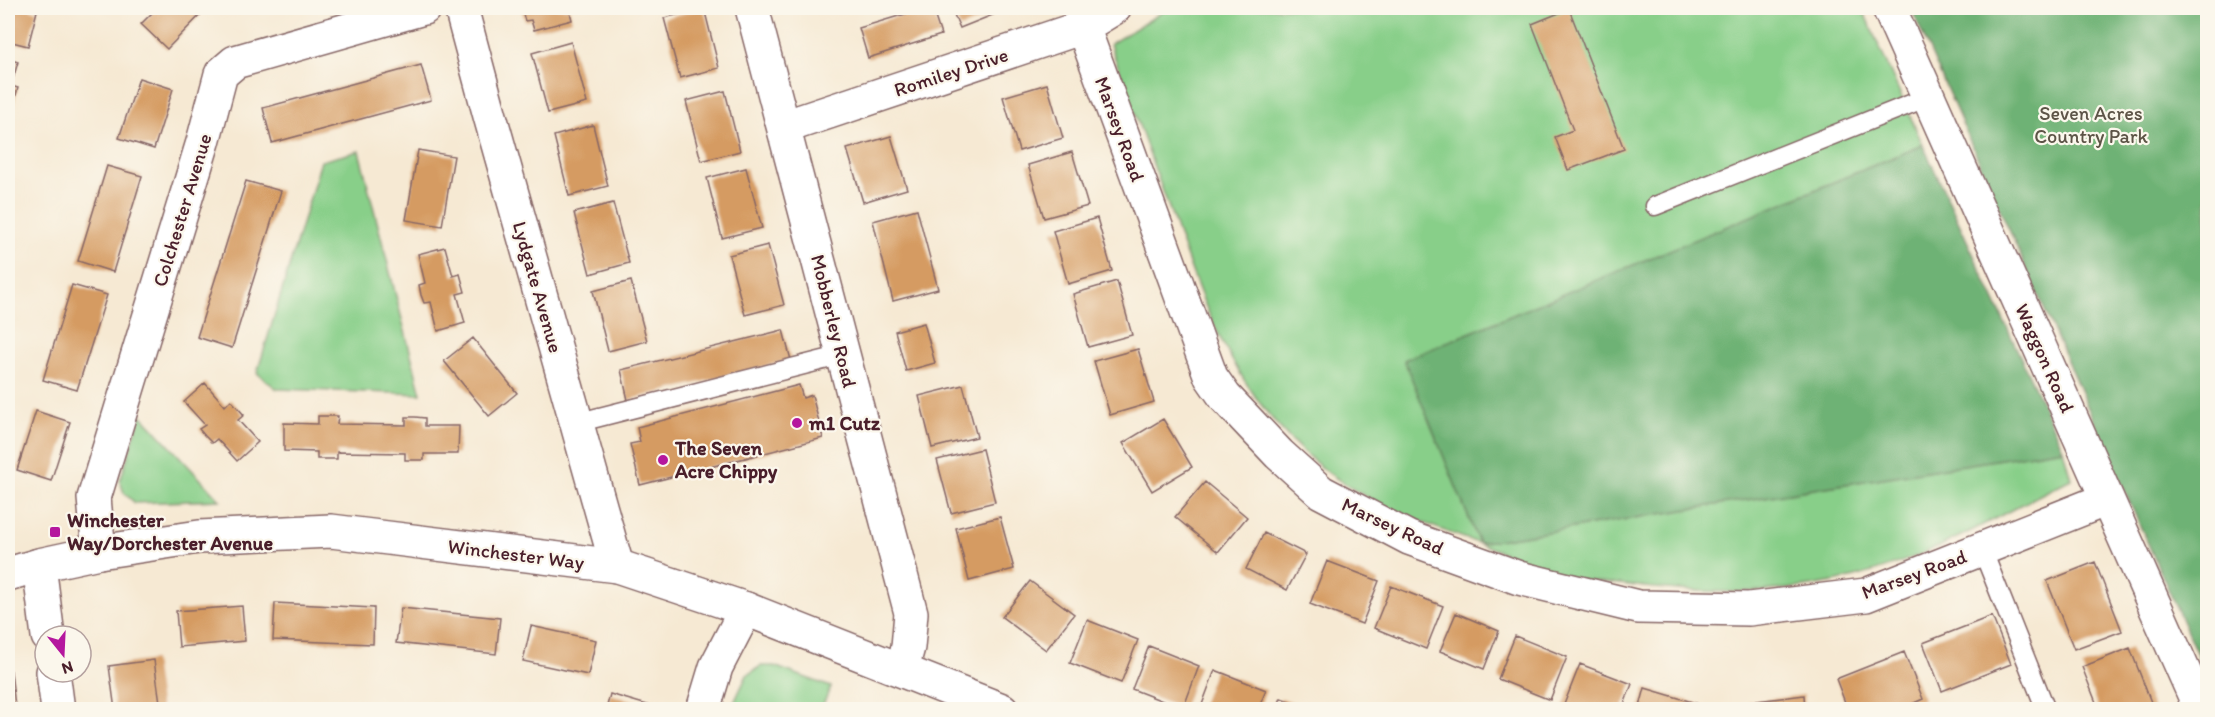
<svg xmlns="http://www.w3.org/2000/svg" width="2215" height="717" viewBox="0 0 2215 717" font-family="Itim,sans-serif">
<style>
.green{fill:#88cf89;stroke:#69775a;stroke-width:1.5}
.forest{fill:#6eb275;stroke:#5c6850;stroke-width:1.5}
.building{fill:#d59b62}
.lines{fill:none;stroke-linecap:round;stroke-linejoin:round}
.service-casing{stroke:#866666;stroke-width:21}
.minor-casing{stroke:#866666;stroke-width:36}
.tertiary-casing{stroke:#866666;stroke-width:36}
.service{stroke:#fff;stroke-width:18}
.minor{stroke:#fff;stroke-width:33}
.tertiary{stroke:#fff;stroke-width:33}
.poi-dot{fill:#b5179e;stroke:#fbf7ec;stroke-width:2}
.labels{text-anchor:middle;stroke-width:4.5;stroke-linejoin:round;paint-order:stroke}
.street-label{font-size:20px;fill:#4a1f2b;stroke:#fbf7ec}
.park-label{font-size:20px;fill:#5d5447;stroke:#fbf7ec}
.poi-label{font-size:20px;font-weight:bold;fill:#4a1f2b;stroke:#fbf7ec;text-anchor:start}
</style>
<rect width="100%" height="100%" fill="#fbf7ec"/>
<filter id="ink" filterUnits="userSpaceOnUse"><feTurbulence type="fractalNoise" baseFrequency=".0167" numOctaves="2"/><feDisplacementMap in="SourceGraphic" scale="12" xChannelSelector="R" yChannelSelector="G"/><feConvolveMatrix kernelMatrix="1 2 1 2 8 2 1 2 1" color-interpolation-filters="sRGB"/></filter>
<filter id="wash" filterUnits="userSpaceOnUse"><feTurbulence type="fractalNoise" baseFrequency=".008" numOctaves="4" result="noise"/><feDisplacementMap in="SourceGraphic" scale="24" xChannelSelector="R" yChannelSelector="G"/><feGaussianBlur stdDeviation="1.35" result="paint"/><feColorMatrix in="noise" values="0 0 0 0 0 0 0 0 0 0 0 0 0 0 0 0 0 1.4 0 .05"/><feComposite in="paint" operator="in"/></filter>
<g filter="url(#wash)">
<rect width="100%" height="100%" fill="#f6e9d3"/>
<!-- green -->
<path class="green" d="M1169 8H1862L1923 145 1405 360 1479 543 2063 449 2071 479C2001 514 1932 557 1855 577 1778 597 1697 594 1619 584 1603 582 1584 582 1568 577 1538 568 1508 554 1478 543 1383 509 1318 484 1257 399 1214 339 1195 281 1171 213 1150 157 1130 100 1110 44Z
M359 151 421 394 277 389 257 373 321 161Z
M141 415 220 500 135 503 124 493 120 481Z
M761 666H774L831 687 821 709H731L747 675Z"/>
<!-- forest -->
<path class="forest" d="M1911 8H2207V677Z
M1923 145 2063 449 1479 543 1404 360Z"/>
<g id="blocks">
<!-- building -->
<path class="building" d="M8 8H25L37 11 28 46 8 41Z
M157 8H202L205 10 167 49 141 24Z
M521 8H569L572 20 534 30 531 20 525 21Z
M704 8 719 68 680 78 664 18Z
M808 8H825L809 12Z
M925 8H932L941 35 868 58 859 28Z
M951 8H1010L960 28Z
M1569 9 1624 149 1568 170 1555 137 1573 130 1532 24Z
M571 42 587 103 548 113 532 53Z
M8 59 18 62 11 86 18 88 10 115 8 114Z
M421 65 431 100 272 143 263 108Z
M139 78 173 89 154 149 119 138Z
M1047 84 1063 138 1019 151 1003 97Z
M725 91 740 151 701 161 686 101Z
M593 125 608 186 569 196 554 136Z
M891 136 907 189 863 202 847 149Z
M418 150 454 156 442 226 406 220Z
M1072 152 1088 206 1044 218 1028 165Z
M107 166 142 176 113 272 78 261Z
M746 168 762 228 722 238 707 178Z
M246 181 281 191 232 348 197 337Z
M613 203 629 263 590 274 574 213Z
M917 209 938 289 893 301 873 221Z
M1097 218 1112 271 1068 284 1053 231Z
M768 245 784 305 745 315 729 255Z
M445 247 453 276 460 274 465 292 457 294 465 323 438 331 431 302 424 303 421 295 419 285 425 283 418 254Z
M631 281 647 341 608 351 593 291Z
M1117 281 1132 335 1088 347 1073 294Z
M72 285 107 295 77 390 43 380Z
M924 323 935 363 906 371 895 331Z
M783 330 791 360 628 400 621 370Z
M473 338 517 393 489 416 444 361Z
M1138 349 1154 402 1110 415 1094 361Z
M205 383 225 406 231 400 244 415 238 420 258 442 237 461 217 439 212 443 205 436 199 429 205 425 184 402Z
M799 385 803 398 812 395 823 438 640 485 630 444 640 442 637 427Z
M963 385 977 437 932 448 919 396Z
M36 411 70 422 51 481 17 470Z
M318 416H338L337 424 406 425V417H415L425 418V426H459L458 454H424V460H405V453L337 452V459H317V452L284 451V423L318 424Z
M1163 419 1192 467 1152 491 1123 443Z
M982 449 995 502 951 513 937 460Z
M1205 482 1247 517 1218 552 1175 517Z
M1000 517 1014 569 969 581 956 528Z
M1264 533 1306 554 1287 590 1246 569Z
M1327 561 1379 581 1362 624 1310 604Z
M2095 562 2122 631 2074 649 2047 581Z
M1030 581 1074 614 1046 650 1002 617Z
M1391 586 1443 606 1426 649 1374 628Z
M275 603 374 608 373 644 273 640Z
M242 606 245 641 179 647 176 611Z
M401 608 500 618 496 654 396 643Z
M1456 613 1499 631 1484 669 1440 651Z
M1992 616 2011 664 1942 691 1923 643Z
M1087 620 1138 640 1121 683 1070 663Z
M531 626 596 640 588 675 523 661Z
M1515 636 1567 657 1550 700 1498 679Z
M1149 646 1199 666 1183 709 1132 689Z
M2130 648 2154 710H2099L2082 667Z
M1904 652 1923 699 1898 710H1848L1836 679Z
M154 660 161 710H115L109 666Z
M1580 664 1632 684 1622 710H1571L1563 707Z
M1215 670 1266 690 1258 710H1200Z
M11 671 15 706 16 710H8V672Z
M1645 688 1699 704 1697 710H1639Z
M610 694 654 707 653 710H606Z
M1804 695 1805 710H1749V702Z
M1281 698 1311 709V710H1276Z"/>
</g>
</g>
<g filter="url(#ink)">
<use href="#blocks" fill-opacity="0" stroke="#866666" stroke-width="1.5"/>
<g class="lines">
<!-- service casing -->
<g class="service-casing">
<path id="service" d="M1655 206 1928 97
M576 423 843 355
M1982 549 2046 710"/>
</g>
<!-- minor casing -->
<g class="minor-casing">
<path id="minor" d="M461 8 490 116 617 566
M752 8 911 613 908 647 902 669
M1889 8 2201 710
M1083 27 1211 377 1225 397 1279 454 1321 492 1409 538 1519 578 1638 607 1749 609 1866 595 2107 499
M784 127 1083 27 1114 8
M99 552 94 498 203 142 221 74 235 62 424 8
M39 565 48 636
M53 672 58 710
M703 710 716 667 746 609"/>
</g>
<!-- tertiary casing -->
<g class="tertiary-casing">
<path id="tertiary" d="M8 574 39 565 99 552 199 537 331 531 617 566 746 609 1002 710"/>
</g>
<!-- service -->
<use href="#service" class="service"/>
<!-- minor -->
<use href="#minor" class="minor"/>
<!-- tertiary -->
<use href="#tertiary" class="tertiary"/>
</g>
</g>
<!-- markers -->
<g class="poi-dot">
<circle cx="797" cy="423" r="6"/>
<circle cx="663" cy="460" r="6"/>
<rect x="49" y="526" width="12" height="12" rx="3"/>
</g>
<g class="labels">
<!-- street labels -->
<g class="street-label">
<text transform="translate(951 72) rotate(-18)" y="7">Romiley Drive</text>
<text transform="translate(1120 129) rotate(70)" y="7">Marsey Road</text>
<text transform="translate(182 210) rotate(-73)" y="7">Colchester Avenue</text>
<text transform="translate(538 287) rotate(74)" y="7">Lydgate Avenue</text>
<text transform="translate(834 321) rotate(76)" y="7">Mobberley Road</text>
<text transform="translate(2045 358) rotate(66)" y="7">Waggon Road</text>
<text transform="translate(1393 526) rotate(25)" y="7">Marsey Road</text>
<text transform="translate(516 554) rotate(7)" y="7">Winchester Way</text>
<text transform="translate(1914 574) rotate(-20)" y="7">Marsey Road</text>
</g>
<!-- park labels -->
<g class="park-label">
<text x="2091" y="120">Seven Acres<tspan x="2091" dy="23">Country Park</tspan></text>
</g>
<!-- poi labels -->
<g class="poi-label">
<text x="809" y="430">m1 Cutz</text>
<text x="675" y="455">The Seven<tspan x="675" dy="23">Acre Chippy</tspan></text>
<text x="67" y="527">Winchester<tspan x="67" dy="23">Way/Dorchester Avenue</tspan></text>
</g>
</g>
<!-- margin -->
<rect width="2215" height="717" fill="none" stroke="#fbf7ec" stroke-width="30"/>
<!-- north arrow -->
<g transform="translate(63 654) rotate(162)"><circle r="28" fill="#fbf7ec" stroke="#b4a19f" stroke-width="1.5"/>
<path d="M0-4.5L10 22L0 15L-10 22Z" fill="#b5179e"/>
<text y="-9" font-size="16" font-weight="bold" text-anchor="middle" fill="#4a1f2b">N</text>
</g>
</svg>
